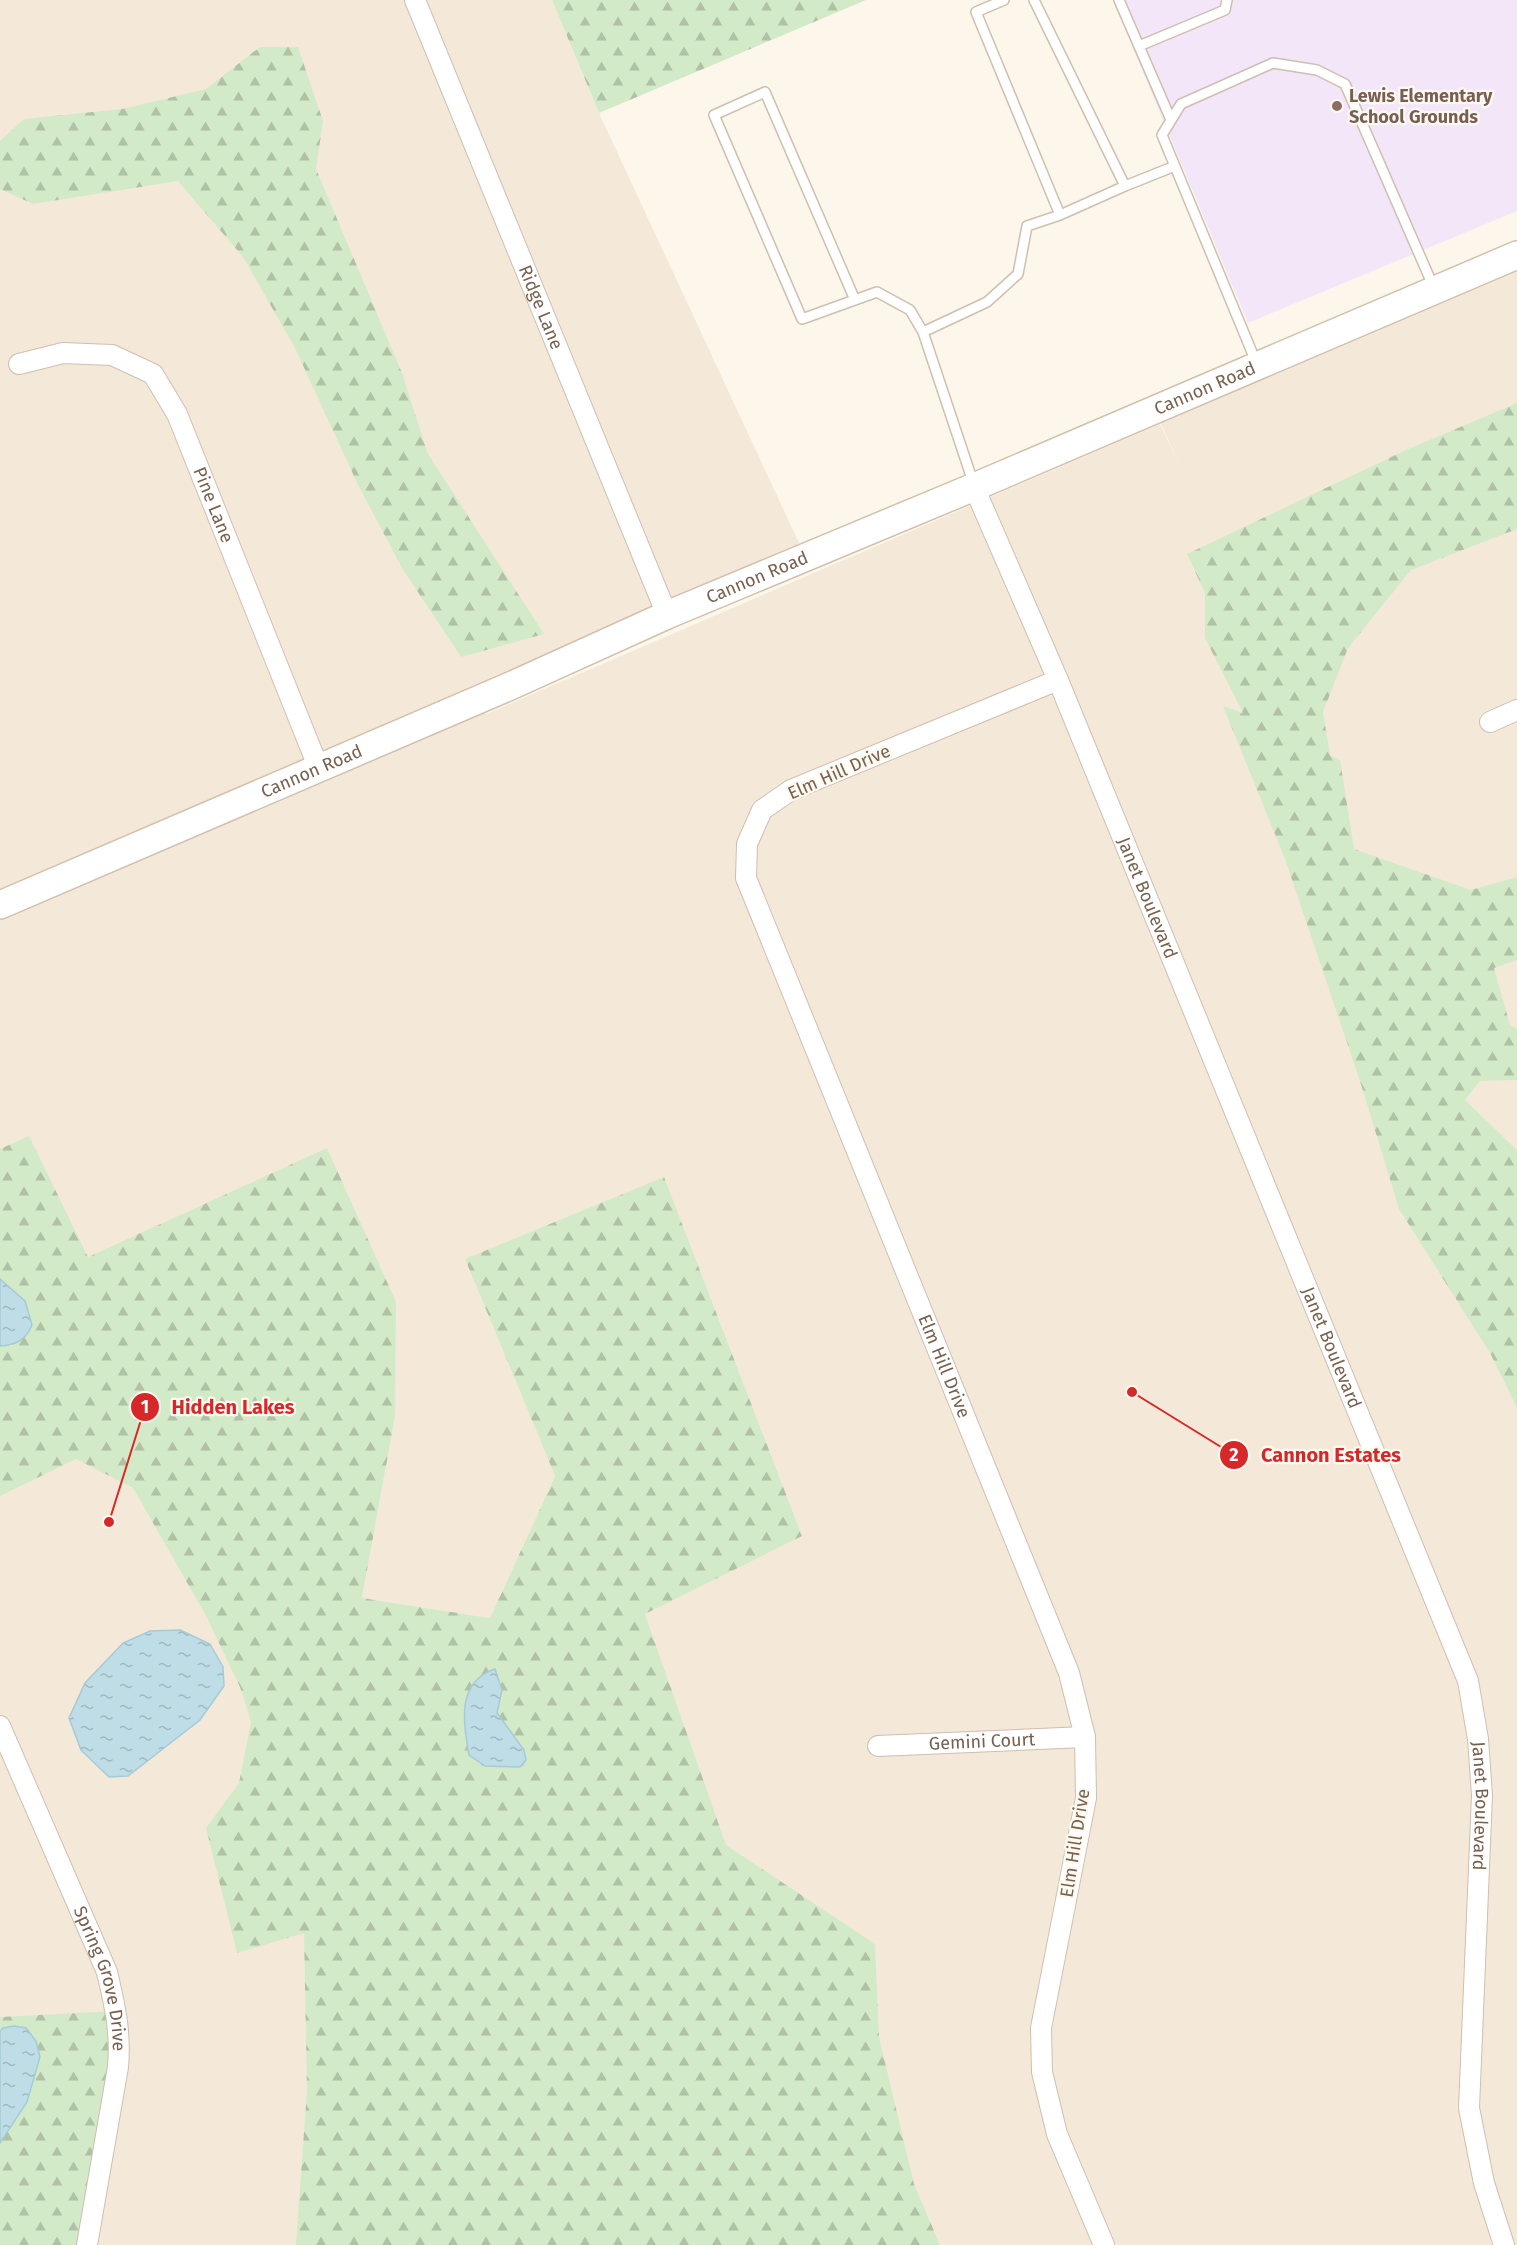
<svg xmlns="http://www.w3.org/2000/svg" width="1517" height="2245" viewBox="0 0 1517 2245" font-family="'Fira Sans',sans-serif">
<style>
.residential{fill:#f4e9d9}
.education{fill:#f4e6f9}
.forest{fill:url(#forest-firs)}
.water{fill:url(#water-ripples);stroke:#a5cbd7;stroke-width:1.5}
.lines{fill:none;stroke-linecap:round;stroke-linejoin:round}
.service-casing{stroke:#cebfb0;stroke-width:12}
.minor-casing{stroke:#cebfb0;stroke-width:22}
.secondary-casing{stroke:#d1c0ad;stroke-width:30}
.service{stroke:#fff;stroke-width:9}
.minor{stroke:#fff;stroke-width:20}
.secondary{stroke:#fff;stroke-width:27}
.education-dot{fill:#8d6e63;stroke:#fefaf1;stroke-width:2}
.labels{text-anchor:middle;stroke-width:4.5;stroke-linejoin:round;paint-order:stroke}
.education-label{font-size:18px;font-weight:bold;fill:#785e54;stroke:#fefaf1;text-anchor:start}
.street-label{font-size:18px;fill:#77604e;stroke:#fefaf1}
.leader{fill:none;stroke:#d62828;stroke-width:2}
.callout-dot{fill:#d62828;stroke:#fefaf1;stroke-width:2}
.mark-label{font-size:18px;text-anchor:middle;font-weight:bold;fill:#fff}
.callout-label{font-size:20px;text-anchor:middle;font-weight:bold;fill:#d62828;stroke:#fefaf1;stroke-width:4.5;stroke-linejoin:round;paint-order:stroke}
</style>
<defs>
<pattern id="forest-firs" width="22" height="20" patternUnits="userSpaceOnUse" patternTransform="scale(1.5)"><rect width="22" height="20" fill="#d3eac8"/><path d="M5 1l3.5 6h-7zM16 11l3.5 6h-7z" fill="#b0c1a5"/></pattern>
<pattern id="water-ripples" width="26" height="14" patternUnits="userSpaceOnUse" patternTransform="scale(1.5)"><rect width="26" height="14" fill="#bfdde6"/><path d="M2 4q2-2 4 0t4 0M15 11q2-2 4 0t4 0" fill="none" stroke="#a0b7bd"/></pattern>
</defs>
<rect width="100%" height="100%" fill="#fcf7ea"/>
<!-- residential -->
<path class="residential" d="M0 0H552L599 113 806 558 481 699 486 714 1160 424 1180 466 1155 410 1517 255V2245H864L645 1614 465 1259 555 1476 490 1618 362 1598 395 1417 327 1149 350 1788 338 2245H0Z"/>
<!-- education -->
<path class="education" d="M1113 0H1517V211L1248 323Z"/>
<!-- forest -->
<path class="forest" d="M552 0H866L599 113Z
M260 47H298L323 121 316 169 402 373 428 454 544 634 461 657 402 568 359 487 295 348 243 257 178 181 33 204 0 189V141L24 119 122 109 206 89Z
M1517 403V529L1411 570 1348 648 1323 712 1330 755 1340 760 1354 849 1471 890 1517 877V960L1494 968 1510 1025 1517 1029V1080L1480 1081 1465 1100 1517 1150V1408L1490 1353 1399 1209 1360 1081 1285 859 1223 706 1243 713 1205 638V593L1187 554 1406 450Z
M29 1136 88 1257 327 1148 396 1302 395 1417 362 1598 490 1618 555 1476 465 1259 664 1177 802 1536 645 1614 726 1845 875 1944 879 2037 914 2184 940 2245H296L307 2090 304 1933 237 1953 206 1828 239 1783 251 1722 240 1687 205 1614 133 1488 76 1459 0 1496V1346H12L25 1301 0 1279V1149Z
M116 2011 87 2245H0V2143L27 2102 3 2028 0 2031V2017Z"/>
<!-- water -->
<path class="water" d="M0 1279 25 1301 32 1325C26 1340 16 1345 0 1346Z
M180 1630 210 1644 223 1667 224 1686 200 1720 128 1776 109 1777 81 1750 69 1718 85 1683 123 1643 150 1631Z
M495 1669 502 1690 497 1713 524 1750 526 1760 520 1767 485 1766 469 1755C463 1723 456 1682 495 1669Z
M14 2026 26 2028 36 2041 40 2057 27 2102 0 2143V2031L3 2028Z"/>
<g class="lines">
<!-- service casing -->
<g class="service-casing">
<path id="service" d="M1004 0 976 12 1060 215
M1119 0 1171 120
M1139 46 1225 10 1227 0
M1125 186 1175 166
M855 300 765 92 714 115 802 319 877 292 910 310 923 332 974 485
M923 332 987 302 1018 274 1027 226 1060 215 1125 186 1034 0
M1256 362 1162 135 1181 104 1273 63 1317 70 1345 84 1434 288"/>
</g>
<!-- minor casing -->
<g class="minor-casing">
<g id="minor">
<path id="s1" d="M415 0 667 615"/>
<path id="s2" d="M19 364 63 353 112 355 153 374 177 414 319 769"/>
<path id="s3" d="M974 487 1058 680 1468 1681 1478 1739 1482 1795 1469 2108 1484 2183 1504 2245"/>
<path id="s4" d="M1058 680 791 790 762 810 747 844 746 878 1069 1673 1085 1737 1086 1798 1041 2028 1042 2072 1057 2134 1104 2245"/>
<path d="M1490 722 1517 710"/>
<path id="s5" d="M0 1726 107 1972C115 2006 121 2032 118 2067L87 2245"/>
<path id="s6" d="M878 1746 1085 1737"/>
</g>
</g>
<!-- secondary casing -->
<g class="secondary-casing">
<g id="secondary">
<path id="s7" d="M0 905 508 687 667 615 974 487 1517 255"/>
</g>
</g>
<!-- service -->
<use href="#service" class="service"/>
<!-- minor -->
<use href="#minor" class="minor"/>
<!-- secondary -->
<use href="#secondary" class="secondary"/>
</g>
<!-- markers -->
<circle class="education-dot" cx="1337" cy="106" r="6"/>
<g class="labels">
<!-- education labels -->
<g class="education-label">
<text x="1349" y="102">Lewis Elementary<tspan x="1349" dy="21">School Grounds</tspan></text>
</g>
<!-- street labels -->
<g class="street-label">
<text dy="6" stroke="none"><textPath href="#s1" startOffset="332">Ridge Lane</textPath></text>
<text dy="6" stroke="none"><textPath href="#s7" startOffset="1311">Cannon Road</textPath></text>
<text dy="6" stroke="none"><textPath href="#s2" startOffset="284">Pine Lane</textPath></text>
<text dy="6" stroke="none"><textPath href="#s7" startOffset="825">Cannon Road</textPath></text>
<text dy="6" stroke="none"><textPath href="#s7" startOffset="339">Cannon Road</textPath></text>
<text transform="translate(839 772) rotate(-24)" y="6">Elm Hill Drive</text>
<text dy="6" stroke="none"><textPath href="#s3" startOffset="446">Janet Boulevard</textPath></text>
<text dy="6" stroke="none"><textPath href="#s3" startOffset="932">Janet Boulevard</textPath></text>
<text dy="6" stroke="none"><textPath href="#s4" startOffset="922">Elm Hill Drive</textPath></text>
<text dy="6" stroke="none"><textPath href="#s6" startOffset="104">Gemini Court</textPath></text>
<text dy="6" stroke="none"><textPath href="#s3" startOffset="1418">Janet Boulevard</textPath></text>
<text transform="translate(1075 1843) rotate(-81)" y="6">Elm Hill Drive</text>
<text dy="6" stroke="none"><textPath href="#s5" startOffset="273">Spring Grove Drive</textPath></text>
</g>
</g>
<!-- callouts -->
<path class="leader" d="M109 1522L145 1407M1132 1392L1234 1455"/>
<g class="callout-dot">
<circle cx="109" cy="1522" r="6"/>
<circle cx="1132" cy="1392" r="6"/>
<circle cx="145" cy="1407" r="15"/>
<circle cx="1234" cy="1455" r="15"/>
</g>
<g class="mark-label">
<text x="145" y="1413">1</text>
<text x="1234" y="1461">2</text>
</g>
<g class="callout-label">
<text x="233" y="1414">Hidden Lakes</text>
<text x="1331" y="1462">Cannon Estates</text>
</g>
</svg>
